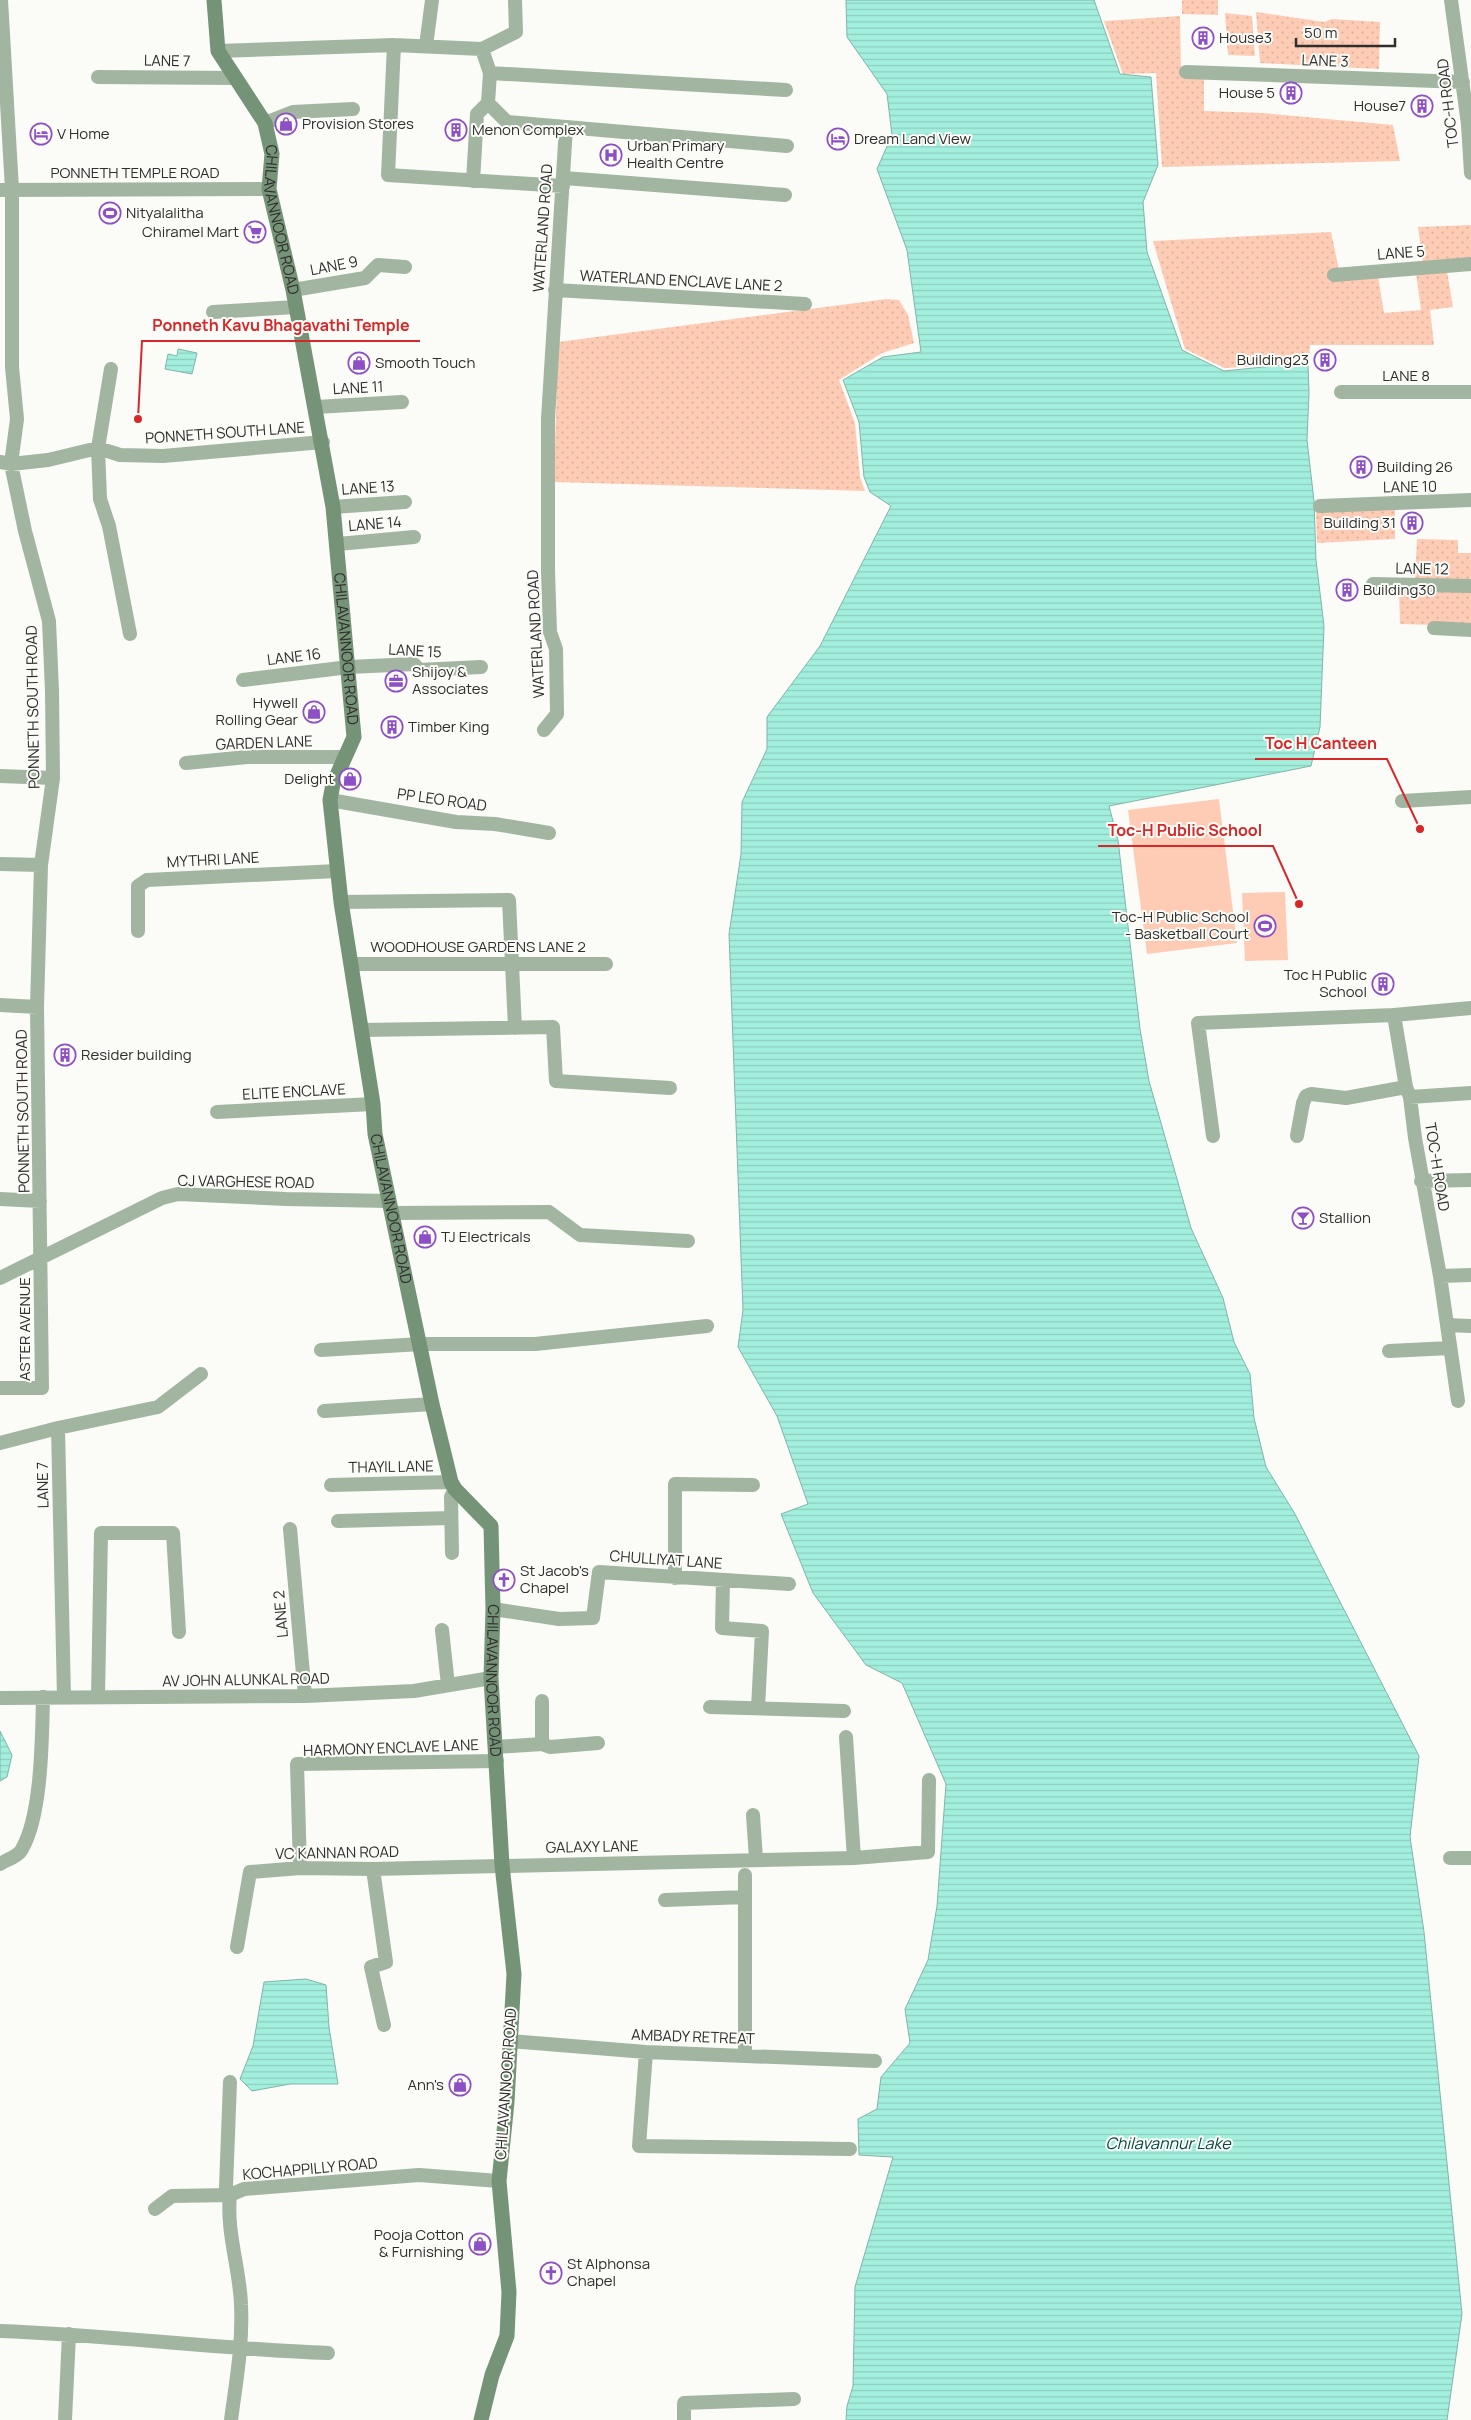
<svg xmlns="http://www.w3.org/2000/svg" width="1471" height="2420" viewBox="0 0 1471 2420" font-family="Manrope,sans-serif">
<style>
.grass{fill:url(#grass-dots)}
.green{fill:#feccb5}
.water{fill:url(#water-rules);stroke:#80b5a9}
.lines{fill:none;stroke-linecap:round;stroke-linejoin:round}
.street{stroke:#a1b5a1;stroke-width:14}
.secondary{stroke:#759376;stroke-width:15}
.labels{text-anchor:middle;stroke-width:4;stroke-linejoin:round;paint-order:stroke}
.poi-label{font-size:15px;fill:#2e2e2d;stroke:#fbfbf8;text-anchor:start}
.street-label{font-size:15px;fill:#2e2e2d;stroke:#fbfbf8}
.water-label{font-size:16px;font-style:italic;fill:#01483e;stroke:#fbfbf8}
.leader{fill:none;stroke:#d62828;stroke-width:2}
.callout-dot{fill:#d62828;stroke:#fbfbf8;stroke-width:2}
.callout-label{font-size:16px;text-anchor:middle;font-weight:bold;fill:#d62828;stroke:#fbfbf8;stroke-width:4;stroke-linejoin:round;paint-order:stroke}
</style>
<defs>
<pattern id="grass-dots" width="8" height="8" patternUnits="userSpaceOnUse" patternTransform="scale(1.25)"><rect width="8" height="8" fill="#feccb5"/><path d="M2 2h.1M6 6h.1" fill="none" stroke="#dab09c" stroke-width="1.8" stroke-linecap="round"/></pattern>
<pattern id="water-rules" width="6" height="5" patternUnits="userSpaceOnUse" patternTransform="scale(1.25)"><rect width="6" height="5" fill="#a3efde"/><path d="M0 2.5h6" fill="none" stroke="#8dcdbf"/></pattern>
</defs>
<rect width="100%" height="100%" fill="#fbfbf8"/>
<!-- grass -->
<path class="grass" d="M1182 0H1218V15L1182 14Z
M1256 12 1324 22 1332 19 1380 22 1379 69 1260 63Z
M1225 13 1252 16 1255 56 1228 55Z
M1180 16 1181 72 1204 76V111L1263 113 1393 125 1400 161 1162 167 1156 73 1123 74 1104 21Z
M1471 225V261L1423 264 1418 227Z
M1331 232 1339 270 1378 276 1384 313 1421 310 1416 273 1447 271 1453 307 1430 310 1434 345H1310L1309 363 1224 368 1185 349 1153 241Z
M887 299 899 300 908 315 914 343 882 353 839 380 855 423 860 477 865 491 554 482 558 342Z
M1395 508V539L1317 543 1316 509Z
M1417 539 1458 540V553H1471V582L1415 580Z
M1399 589 1471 590V626L1400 624Z"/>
<!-- green -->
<path class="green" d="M1219 799 1237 943 1147 954 1128 810Z
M1285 892 1288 960 1245 961 1242 893Z"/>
<!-- water -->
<path class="water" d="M846 0H1094L1120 74 1151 77 1158 165 1143 202 1147 252 1182 350 1224 371 1293 364 1308 365 1309 393 1307 440 1314 501 1316 560 1324 626 1320 727 1311 766 1109 806 1118 840 1140 1029 1149 1081 1191 1228 1223 1298 1234 1342 1250 1374 1254 1418 1266 1467 1295 1514 1419 1756 1410 1837 1424 1932 1462 2314 1447 2420H846L847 2406 853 2386 855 2287 893 2157 859 2155 858 2119 877 2109 881 2077 910 2043 905 2009 928 1960 937 1906 946 1784 902 1683 866 1665 813 1593 781 1514 808 1504 777 1416 738 1347 743 1310 729 934 741 854 742 802 767 749V717L820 646 891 506 870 492 864 477 859 422 843 380 883 357 921 352 907 250 877 169 892 135 887 94 847 37Z
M178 349 197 353 192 374 165 369 168 354 177 356Z
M0 1731 12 1755 7 1777 0 1781Z
M306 1979 326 1985 329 2027 338 2084H290L252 2091 240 2079 253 2046 264 1982Z"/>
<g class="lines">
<!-- street -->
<path class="street" d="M1451 0 1468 124 1471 173
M394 45 388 175 563 186
M426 46 432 0
M482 49 490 73 488 103 507 122 566 127 548 419V571L550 632 556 649 557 714 544 730
M482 49 516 32 515 0
M218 51 394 45 482 49
M1186 72 1463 82
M490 73 786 90
M98 77 236 78
M265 123 293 112 353 109
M566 127 787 146
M564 178 785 195
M473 181 477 114 488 103
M0 190 269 189
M1334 275 1471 264
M293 290 365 278 378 265 405 267
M555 290 805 304
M213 312 296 307
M111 369 98 448 100 499 109 526 130 634
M1341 392H1471
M316 407 402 402
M0 462 11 464 48 460 98 448 120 455 163 456 323 442
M1320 506 1471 500
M333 507 405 502
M338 544 414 537
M1373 584 1471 586
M1434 628 1471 630
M243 680 349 667 414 664 419 670 481 667
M186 763 247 757H344
M0 776 53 778
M330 800 456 822 495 824 549 833
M1402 801 1471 797
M0 864 41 865
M341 902 509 900 515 1028
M138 931V886L147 880 337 871
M351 964H606
M0 1005 37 1007
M361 1030 553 1027 556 1081 670 1088
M1410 1097 1471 1093
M217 1112 373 1104
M1213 1136 1198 1023 1394 1015
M1297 1136 1303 1103 1306 1096 1311 1094 1346 1098 1406 1087
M1421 1181 1471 1180
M0 1199 40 1201
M393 1213 549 1212 580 1235 688 1241
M1440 1276 1471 1275
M0 1278 162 1198 178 1194 286 1199 389 1201
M1447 1325 1471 1326
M321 1350 421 1344H535L707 1326
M1389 1351 1450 1348
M0 1388H42L37 1007 41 865 53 778 52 691 49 621 25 531 11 464 17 419 12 367V189L1 0
M1458 1401 1440 1276 1415 1138 1410 1097 1406 1087 1394 1015 1471 1008
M324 1411 432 1404
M0 1443 58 1428
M331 1485 451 1482
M338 1521 451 1518
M290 1529 305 1696
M452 1553 451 1497 455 1489
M675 1578V1484L753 1485
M723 1580 722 1628 762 1631 758 1708
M493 1609 559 1619 593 1618 599 1572 789 1584
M442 1630 448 1685
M64 1697 58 1428 158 1407 201 1374
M98 1697 101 1533H173L179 1632
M0 1698 305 1696 414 1691 491 1678
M710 1707 844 1711
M846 1737 854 1858
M542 1744 550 1747 598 1743
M496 1747 542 1744V1701
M753 1815 756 1859
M1450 1858H1471
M0 1864C6 1860 19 1856 22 1849 42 1815 42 1737 43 1697
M300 1868 297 1764 497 1761
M373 1869 386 1962 371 1967 384 2025
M745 1875V2055
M665 1900 745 1897
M237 1947 250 1872 300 1868 373 1869 854 1858 928 1852 929 1780
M510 2041 646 2052 875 2061
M646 2052 639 2146 850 2149
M155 2209 172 2196 230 2195 226 2187 230 2082
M0 2331C110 2335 218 2349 328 2353
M65 2420 69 2334
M231 2420C236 2382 243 2344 241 2305 240 2269 226 2232 230 2195L244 2189 419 2175 499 2181
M684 2420V2403L794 2399"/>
<!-- secondary -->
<path class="secondary" id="s1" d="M214 0 218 51 265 123 272 154 269 189 293 290 333 507 354 737 333 784 330 800 341 902 373 1104 375 1134 432 1404 451 1482 455 1489 491 1526 493 1609 491 1678 502 1865 514 1974 507 2102 499 2181 509 2292 507 2336 492 2375 481 2420"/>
</g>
<!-- icons -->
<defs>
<g id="building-ring" transform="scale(1.125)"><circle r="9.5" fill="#fbfbf8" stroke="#8d4fc5" stroke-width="1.5"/><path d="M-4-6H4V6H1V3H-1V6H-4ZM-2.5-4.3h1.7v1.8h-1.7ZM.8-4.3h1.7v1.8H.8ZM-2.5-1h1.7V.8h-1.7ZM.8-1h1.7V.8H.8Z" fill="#8d4fc5"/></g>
<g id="shop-ring" transform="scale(1.125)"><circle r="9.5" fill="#fbfbf8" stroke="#8d4fc5" stroke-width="1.5"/><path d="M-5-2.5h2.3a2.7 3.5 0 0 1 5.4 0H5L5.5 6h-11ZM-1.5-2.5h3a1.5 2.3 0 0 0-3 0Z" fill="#8d4fc5"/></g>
<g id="hotel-ring" transform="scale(1.125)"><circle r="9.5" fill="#fbfbf8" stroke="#8d4fc5" stroke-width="1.5"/><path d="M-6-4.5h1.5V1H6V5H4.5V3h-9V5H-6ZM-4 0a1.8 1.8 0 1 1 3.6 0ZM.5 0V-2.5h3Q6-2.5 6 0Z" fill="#8d4fc5"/></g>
<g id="hospital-ring" transform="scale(1.125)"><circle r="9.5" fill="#fbfbf8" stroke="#8d4fc5" stroke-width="1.5"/><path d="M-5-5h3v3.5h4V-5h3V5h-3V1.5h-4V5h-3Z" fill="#8d4fc5"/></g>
<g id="stadium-ring" transform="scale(1.125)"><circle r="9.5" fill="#fbfbf8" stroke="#8d4fc5" stroke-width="1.5"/><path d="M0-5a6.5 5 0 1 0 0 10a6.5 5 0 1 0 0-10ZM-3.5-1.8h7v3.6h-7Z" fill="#8d4fc5"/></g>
<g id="supermarket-ring" transform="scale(1.125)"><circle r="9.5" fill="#fbfbf8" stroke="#8d4fc5" stroke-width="1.5"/><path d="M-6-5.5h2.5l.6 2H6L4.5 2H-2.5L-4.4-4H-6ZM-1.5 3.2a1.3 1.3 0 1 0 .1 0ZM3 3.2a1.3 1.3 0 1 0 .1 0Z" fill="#8d4fc5"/></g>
<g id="office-ring" transform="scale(1.125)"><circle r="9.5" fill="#fbfbf8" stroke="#8d4fc5" stroke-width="1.5"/><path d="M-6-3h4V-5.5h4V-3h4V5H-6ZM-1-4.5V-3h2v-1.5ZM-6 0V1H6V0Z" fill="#8d4fc5"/></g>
<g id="bar-ring" transform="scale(1.125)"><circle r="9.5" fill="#fbfbf8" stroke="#8d4fc5" stroke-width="1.5"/><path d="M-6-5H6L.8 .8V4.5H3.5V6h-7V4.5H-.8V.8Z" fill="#8d4fc5"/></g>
<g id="church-ring" transform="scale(1.125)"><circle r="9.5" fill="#fbfbf8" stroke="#8d4fc5" stroke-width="1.5"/><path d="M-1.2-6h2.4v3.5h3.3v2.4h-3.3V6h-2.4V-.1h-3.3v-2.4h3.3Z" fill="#8d4fc5"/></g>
</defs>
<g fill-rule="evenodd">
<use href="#building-ring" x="1203" y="38"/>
<use href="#building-ring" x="1291" y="93"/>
<use href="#building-ring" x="1422" y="106"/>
<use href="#shop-ring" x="286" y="124"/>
<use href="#building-ring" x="456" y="130"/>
<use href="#hotel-ring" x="41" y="134"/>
<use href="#hotel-ring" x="838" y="139"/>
<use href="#hospital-ring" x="611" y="155"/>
<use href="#stadium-ring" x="110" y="213"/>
<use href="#supermarket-ring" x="255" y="232"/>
<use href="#building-ring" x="1325" y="360"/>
<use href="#shop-ring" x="359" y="363"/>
<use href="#building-ring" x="1361" y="467"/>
<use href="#building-ring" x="1412" y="523"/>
<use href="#building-ring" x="1347" y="590"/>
<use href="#office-ring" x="396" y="681"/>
<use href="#shop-ring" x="314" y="712"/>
<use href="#building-ring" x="392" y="727"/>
<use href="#shop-ring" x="350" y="779"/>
<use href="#stadium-ring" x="1265" y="926"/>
<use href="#building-ring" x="1383" y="984"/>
<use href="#building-ring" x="65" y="1055"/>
<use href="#bar-ring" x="1303" y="1218"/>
<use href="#shop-ring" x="425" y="1237"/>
<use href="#church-ring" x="504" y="1580"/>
<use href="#shop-ring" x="460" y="2085"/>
<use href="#shop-ring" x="480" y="2244"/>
<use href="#church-ring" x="551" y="2273"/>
</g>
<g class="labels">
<!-- poi labels -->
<g class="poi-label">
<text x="1219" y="43">House3</text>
<text x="1275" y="98" text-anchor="end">House 5</text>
<text x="1406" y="111" text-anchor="end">House7</text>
<text x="302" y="129">Provision Stores</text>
<text x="472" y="135">Menon Complex</text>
<text x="57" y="139">V Home</text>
<text x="854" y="144">Dream Land View</text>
<text x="627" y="151">Urban Primary<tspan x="627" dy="17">Health Centre</tspan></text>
<text x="126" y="218">Nityalalitha</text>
<text x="239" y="237" text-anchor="end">Chiramel Mart</text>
<text x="1309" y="365" text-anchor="end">Building23</text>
<text x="375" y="368">Smooth Touch</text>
<text x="1377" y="472">Building 26</text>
<text x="1396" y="528" text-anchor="end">Building 31</text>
<text x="1363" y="595">Building30</text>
<text x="412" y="677">Shijoy &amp;<tspan x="412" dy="17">Associates</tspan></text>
<text x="298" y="708" text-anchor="end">Hywell<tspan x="298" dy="17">Rolling Gear</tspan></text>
<text x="408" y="732">Timber King</text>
<text x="334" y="784" text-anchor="end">Delight</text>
<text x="1249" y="922" text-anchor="end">Toc-H Public School<tspan x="1249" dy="17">- Basketball Court</tspan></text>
<text x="1367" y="980" text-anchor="end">Toc H Public<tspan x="1367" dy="17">School</tspan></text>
<text x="81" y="1060">Resider building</text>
<text x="1319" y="1223">Stallion</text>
<text x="441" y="1242">TJ Electricals</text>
<text x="520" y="1576">St Jacob's<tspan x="520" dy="17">Chapel</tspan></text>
<text x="444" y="2090" text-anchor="end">Ann's</text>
<text x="464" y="2240" text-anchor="end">Pooja Cotton<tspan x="464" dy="17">&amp; Furnishing</tspan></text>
<text x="567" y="2269">St Alphonsa<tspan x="567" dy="17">Chapel</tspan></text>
</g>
<!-- street labels -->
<g class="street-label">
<text transform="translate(167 61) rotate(1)" y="5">LANE 7</text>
<text transform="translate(1325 61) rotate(2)" y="5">LANE 3</text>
<text transform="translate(1448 103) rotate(-97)" y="5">TOC-H ROAD</text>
<text x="135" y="178">PONNETH TEMPLE ROAD</text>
<text dy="5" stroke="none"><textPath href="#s1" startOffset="236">CHILAVANNOOR ROAD</textPath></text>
<text transform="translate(543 228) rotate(-86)" y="5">WATERLAND ROAD</text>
<text transform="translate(1401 253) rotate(-4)" y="5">LANE 5</text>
<text transform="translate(334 266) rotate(-11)" y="5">LANE 9</text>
<text transform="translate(681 281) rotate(3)" y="5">WATERLAND ENCLAVE LANE 2</text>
<text x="1406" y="381">LANE 8</text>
<text transform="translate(358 388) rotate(-3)" y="5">LANE 11</text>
<text transform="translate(225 433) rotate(-4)" y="5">PONNETH SOUTH LANE</text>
<text transform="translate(1410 487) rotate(-1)" y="5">LANE 10</text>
<text transform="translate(368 488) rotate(-4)" y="5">LANE 13</text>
<text transform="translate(375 524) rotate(-5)" y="5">LANE 14</text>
<text transform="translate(1422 569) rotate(1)" y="5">LANE 12</text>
<text transform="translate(536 634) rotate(-93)" y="5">WATERLAND ROAD</text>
<text dy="5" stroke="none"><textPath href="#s1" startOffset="671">CHILAVANNOOR ROAD</textPath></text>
<text transform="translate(415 651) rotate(3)" y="5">LANE 15</text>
<text transform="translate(294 657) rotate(-7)" y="5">LANE 16</text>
<text transform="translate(33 707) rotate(-91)" y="5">PONNETH SOUTH ROAD</text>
<text transform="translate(264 743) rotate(-2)" y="5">GARDEN LANE</text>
<text transform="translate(442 800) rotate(8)" y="5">PP LEO ROAD</text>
<text transform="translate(213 860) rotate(-3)" y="5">MYTHRI LANE</text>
<text x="478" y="952">WOODHOUSE GARDENS LANE 2</text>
<text transform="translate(294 1092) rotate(-3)" y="5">ELITE ENCLAVE</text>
<text transform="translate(23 1111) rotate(-91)" y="5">PONNETH SOUTH ROAD</text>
<text transform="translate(1437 1167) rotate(81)" y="5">TOC-H ROAD</text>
<text transform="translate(246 1182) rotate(1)" y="5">CJ VARGHESE ROAD</text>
<text dy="5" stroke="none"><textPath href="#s1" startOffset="1241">CHILAVANNOOR ROAD</textPath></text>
<text transform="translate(25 1329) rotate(-90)" y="5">ASTER AVENUE</text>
<text transform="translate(391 1467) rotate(-1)" y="5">THAYIL LANE</text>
<text transform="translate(43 1485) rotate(-91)" y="5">LANE 7</text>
<text transform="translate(666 1560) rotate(4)" y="5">CHULLIYAT LANE</text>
<text transform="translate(281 1614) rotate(-95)" y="5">LANE 2</text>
<text transform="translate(246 1680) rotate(-1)" y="5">AV JOHN ALUNKAL ROAD</text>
<text dy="5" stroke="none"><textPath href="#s1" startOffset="1735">CHILAVANNOOR ROAD</textPath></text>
<text transform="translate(391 1748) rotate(-2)" y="5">HARMONY ENCLAVE LANE</text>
<text transform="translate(592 1847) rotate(-1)" y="5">GALAXY LANE</text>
<text transform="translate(337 1853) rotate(-1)" y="5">VC KANNAN ROAD</text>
<text transform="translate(693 2037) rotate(2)" y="5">AMBADY RETREAT</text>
<text transform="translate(506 2084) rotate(-86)" y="5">CHILAVANNOOR ROAD</text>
<text transform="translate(310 2169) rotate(-5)" y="5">KOCHAPPILLY ROAD</text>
</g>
<!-- water labels -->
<g class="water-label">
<text x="1168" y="2149">Chilavannur Lake</text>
</g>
</g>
<!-- callouts -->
<path class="leader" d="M138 419L142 341H420M1420 829L1387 759H1255M1299 904L1273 846H1098"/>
<g class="callout-dot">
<circle cx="138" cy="419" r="5"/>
<circle cx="1420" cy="829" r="5"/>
<circle cx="1299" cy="904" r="5"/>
</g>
<g class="callout-label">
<text x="281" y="331">Ponneth Kavu Bhagavathi Temple</text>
<text x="1321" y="749">Toc H Canteen</text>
<text x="1185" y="836">Toc-H Public School</text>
</g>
<!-- scale -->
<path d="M1296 38v8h99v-8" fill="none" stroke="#2e2e2d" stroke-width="2.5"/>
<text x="1304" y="38" font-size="15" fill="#2e2e2d" stroke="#fbfbf8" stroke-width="4" paint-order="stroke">50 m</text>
</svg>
